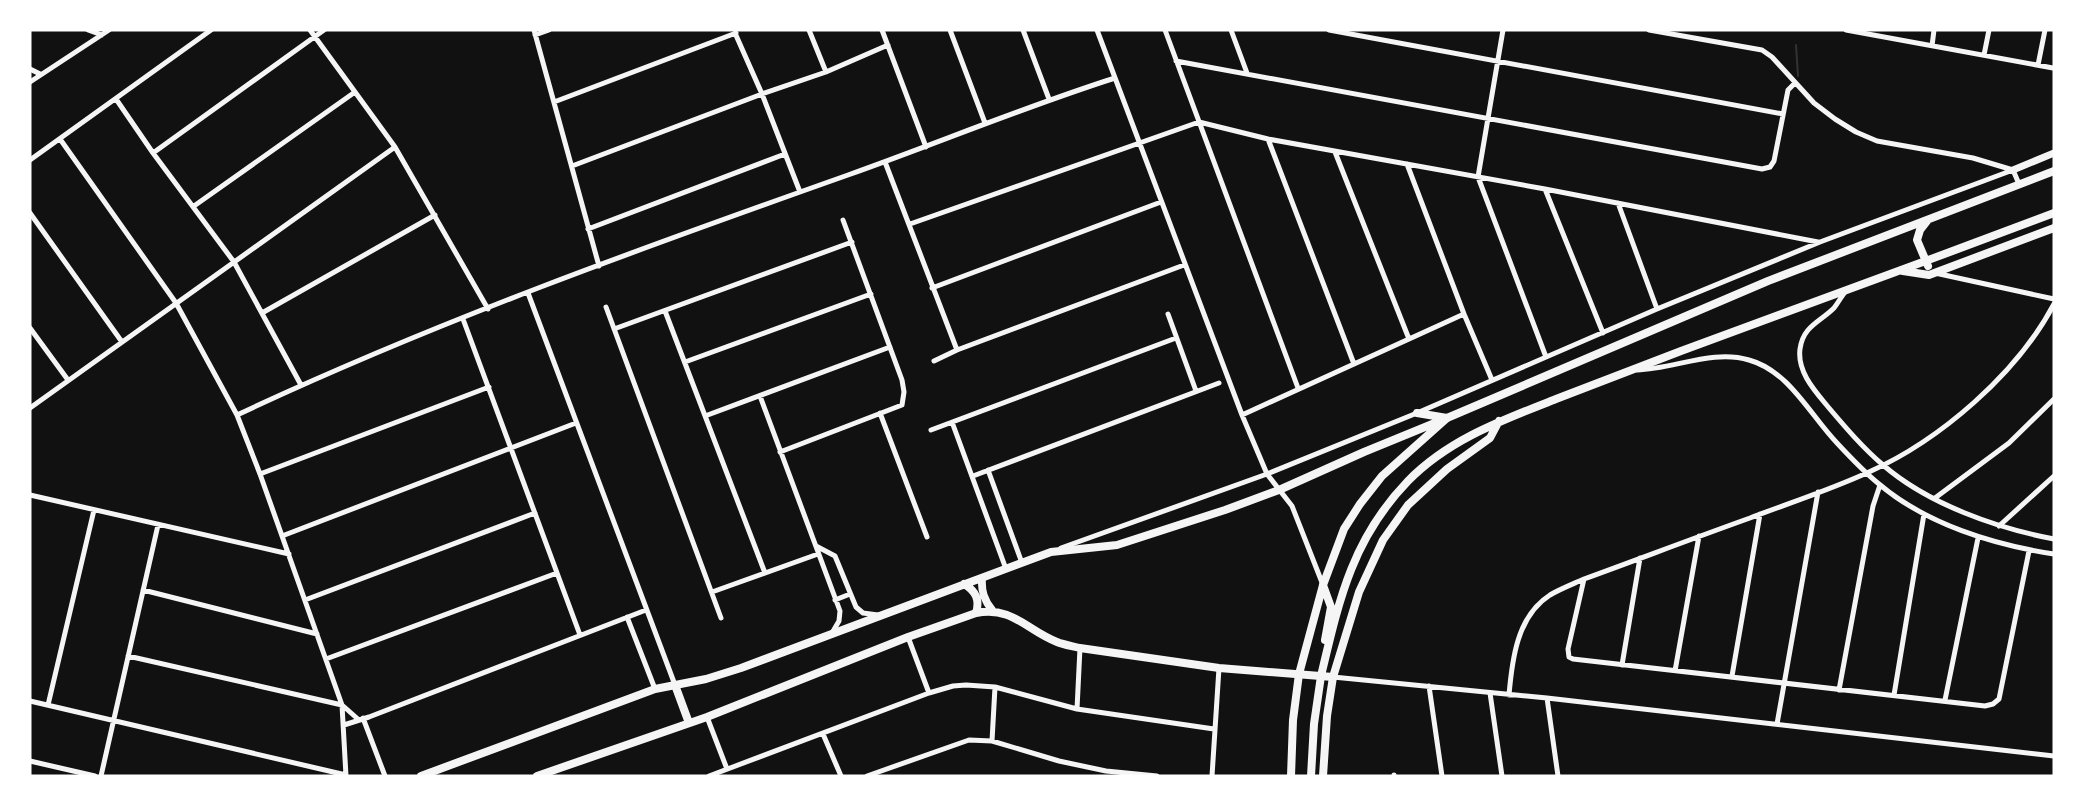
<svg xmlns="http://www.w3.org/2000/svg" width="2084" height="806" viewBox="0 0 2084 806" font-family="'Roboto Condensed',sans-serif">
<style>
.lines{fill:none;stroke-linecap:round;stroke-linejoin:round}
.stream{stroke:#333;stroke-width:2}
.minor{stroke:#f5f5f5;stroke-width:5}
.tertiary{stroke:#f5f5f5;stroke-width:7}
.secondary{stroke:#f5f5f5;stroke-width:8}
.primary{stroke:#f5f5f5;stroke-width:8}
</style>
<rect width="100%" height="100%" fill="#111"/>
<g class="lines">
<!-- stream -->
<path class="stream" d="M1796 45 1798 76"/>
<!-- minor -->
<path class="minor" d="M88 30 102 35
M310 30 395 147 488 309
M534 30 599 266
M809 30 826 72
M882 30 926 147
M950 30 985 123
M1023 30 1049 99
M1097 30 1242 415 1267 474 1292 506 1323 585
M1165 30 1298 388
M1231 30 1247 73
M1329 30 1783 114
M1503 30 1478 177 1546 357
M1649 30 1762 50 1772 57 1814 103 1835 119 1856 132 1877 141 1973 158 2013 170 2019 184
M1846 30 2053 68
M735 33 762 94 800 192
M535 35 549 30
M1932 46 1934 30
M1984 55 1989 30
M1176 61 1762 169 1770 167 1774 161 1788 90 1795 83
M2038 65 2045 30
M30 69 40 74
M30 82 109 30
M116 99 153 153 234 262 301 385
M554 102 736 33
M60 139 176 303 237 415 260 474 342 705 346 776
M1268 139 1354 364
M1335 152 1409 339
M153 153 324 30
M30 160 211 30
M885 162 957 350
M1407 164 1464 314 1492 380
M572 166 762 94 826 72 888 45
M1545 189 1603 333
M1618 203 1657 309
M194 206 355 92
M30 213 122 342
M910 224 1199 122 1268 139 1545 189 1818 242
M588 229 785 154
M1935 273 2054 299
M932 288 1161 202
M1845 292C1841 297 1838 303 1834 308 1820 322 1803 326 1800 349 1797 372 1815 391 1829 408 1846 428 1863 448 1883 465 1928 504 1996 528 2054 539
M528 293 675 685
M606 307 721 618
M665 311 765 573
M262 313 435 215
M1168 314 1196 391
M463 319 580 635
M30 328 68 380
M614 329 852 242
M934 361 957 350 1184 265
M685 362 871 294
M1637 370C1674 369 1713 349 1749 360 1789 371 1810 415 1837 443 1850 457 1864 472 1879 484 1926 524 1994 545 2054 554
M760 396 840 611 839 621 832 633
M30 408 395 147
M880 413 927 537
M237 415C435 322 642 248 848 175 938 143 1024 107 1115 78
M1242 415 1464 314
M705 416 890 347
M952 422 1006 569
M931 430 1176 338
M780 452 902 405 904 392 902 380 843 220
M988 470 1022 563
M260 474 489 387
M973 476 1219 383
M30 495 289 554
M1935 498 2009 443 2054 399
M1999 526 2054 476
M282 536 576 423
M816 546 835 556 856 607 863 613 878 615
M1061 548 1267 474 1417 413 1657 309 1820 242 2013 170
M1584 579 1568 649 1569 657 1573 659 1985 706 1993 704 1999 699 2029 551
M143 590 317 634
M712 592 818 554
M305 600 535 513
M835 600 850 594
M627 617 655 689
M908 637 929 693
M128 656 342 705 359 720
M326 659 557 573
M1622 665 1640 558
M1675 671 1699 536
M1732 676 1760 514
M1333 677 1547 698 2054 756
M1429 686 1442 776
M1839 690 1873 506 1880 485
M1490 693 1502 776
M1509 695C1512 660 1517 616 1550 595 1560 589 1573 584 1584 579 1639 559 1694 538 1750 518 1789 503 1830 490 1869 472 1940 440 2017 374 2054 304
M1894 695 1924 514
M1547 698 1558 776
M1945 700 1978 538
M30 701 346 775
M48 705 94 510
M1077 709 1080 648
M707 717 727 769
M363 718 385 776
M1777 724 1818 492
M344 725 369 717 646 610
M823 734 841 776
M992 741 995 687
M30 761 95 776
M101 776 158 525
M709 776 929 693 953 686 966 685 995 687 1077 709 1214 729
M867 776 969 740 992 741 1059 761 1106 771 1157 776
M1212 776 1219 668
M1394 776V775"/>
<!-- tertiary -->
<path class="tertiary" d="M2013 170 2054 153"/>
<!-- secondary -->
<path class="secondary" d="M1291 776 1293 720 1299 674
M1311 776 1314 724 1321 676
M1323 776 1327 716 1333 677"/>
<!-- primary -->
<path class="primary" d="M1927 221 1920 230 1917 240 1928 266
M1903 271 1929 275 2054 228
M1417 413 1447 418
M982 578C981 591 984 600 992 610
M964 584C976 591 980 600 976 613
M1323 585 1331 607 1325 640
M1299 674 1323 585 1344 529 1360 504 1382 476 1447 418 1768 281 2054 171
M1321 676C1339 600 1352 539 1408 481 1449 439 1503 420 1556 399 1598 383 1640 367 1681 351 1806 305 1930 260 2054 213
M675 685 689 723
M421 776 655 689 706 679 741 668 1051 552 1117 545 1225 510 1279 490 1364 452 1447 418
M537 776 707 717 908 637 976 613C1013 606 1026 630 1057 642 1064 645 1073 646 1080 648L1219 668 1333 677 1359 592 1383 540 1408 505 1447 469 1490 438 1499 421"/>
</g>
<!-- border -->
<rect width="2084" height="806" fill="none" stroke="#ffffff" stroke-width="63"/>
</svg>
